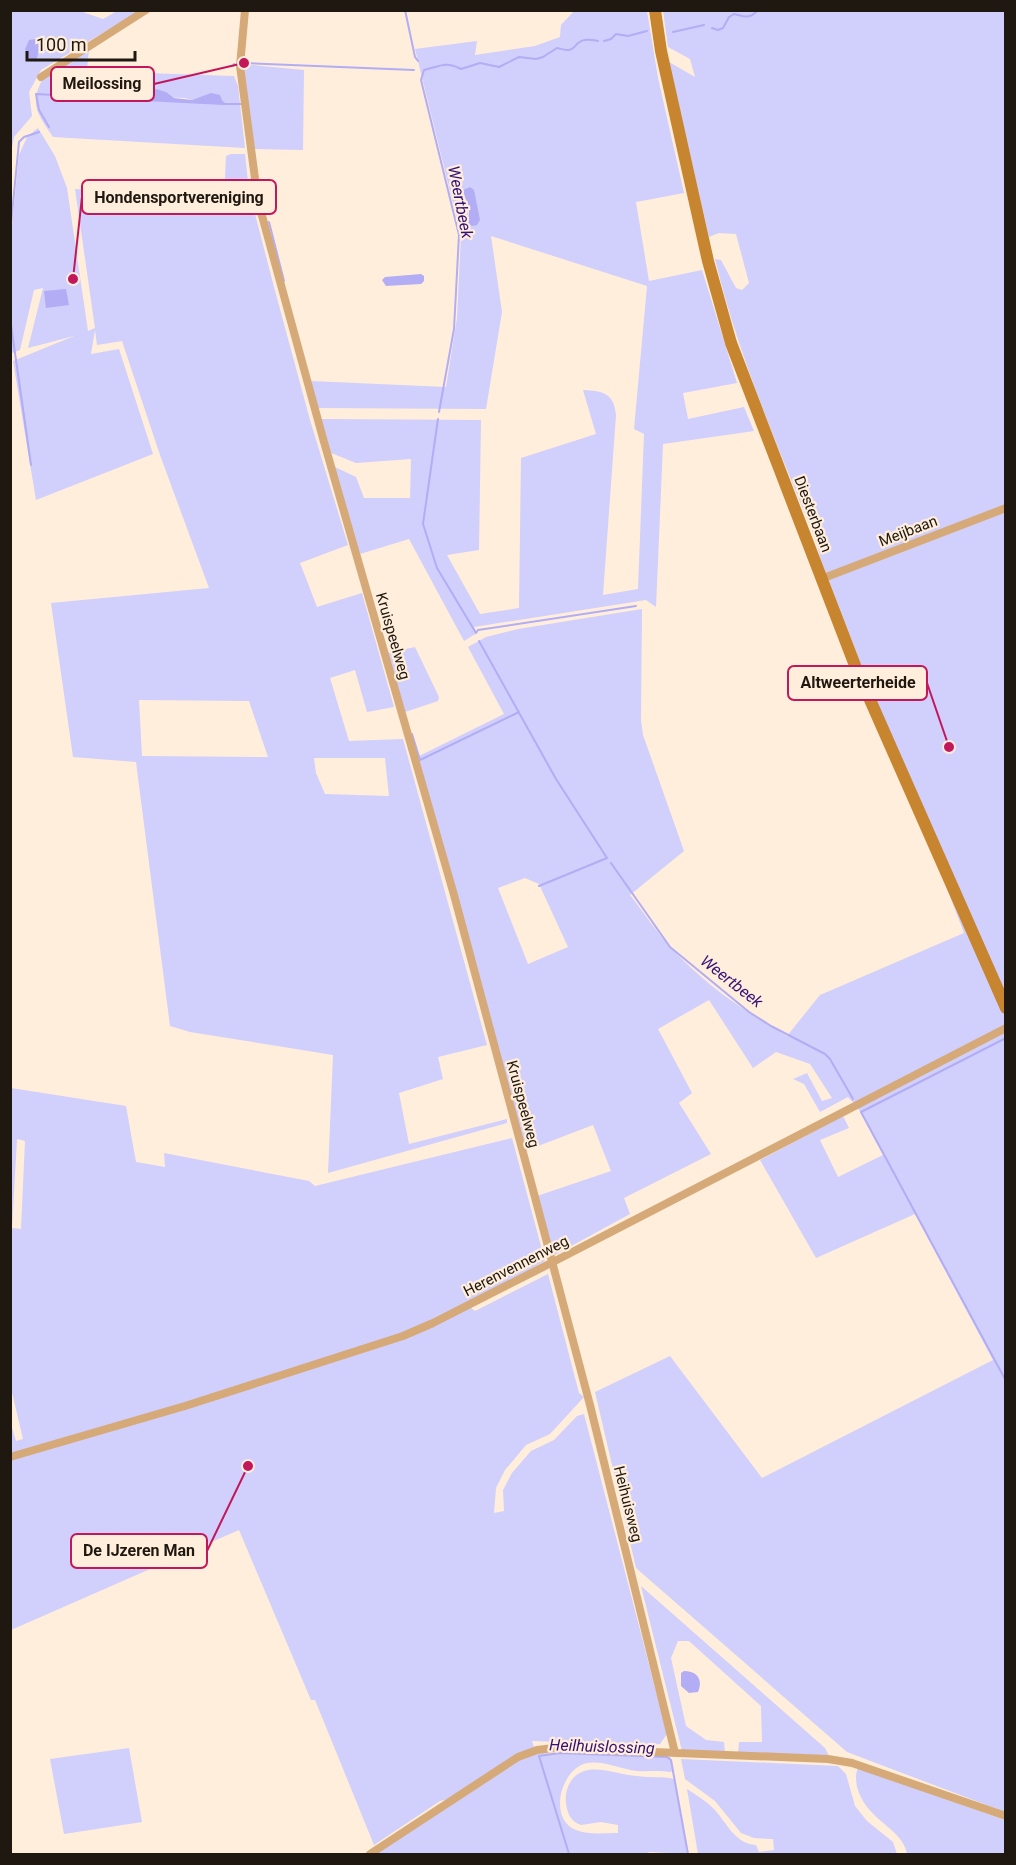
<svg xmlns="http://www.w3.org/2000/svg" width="1016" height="1865" viewBox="0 0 1016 1865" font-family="Roboto,sans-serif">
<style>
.green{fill:#d1cffc;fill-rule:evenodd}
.water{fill:#b2adf4}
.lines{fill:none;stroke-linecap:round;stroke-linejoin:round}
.stream{stroke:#b2adf4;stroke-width:2}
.street{stroke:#d6aa78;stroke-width:8}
.secondary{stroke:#c7852f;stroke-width:12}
.labels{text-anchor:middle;stroke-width:4.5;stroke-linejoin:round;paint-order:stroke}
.street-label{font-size:15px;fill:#1f1810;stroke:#ffeedb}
.water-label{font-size:16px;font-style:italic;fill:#321279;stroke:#ffeedb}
.leader{fill:none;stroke:#c2185b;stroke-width:2}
.callout-dot{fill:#c2185b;stroke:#ffeedb;stroke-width:2}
.callout{fill:#ffeedb;stroke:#c2185b;stroke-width:2}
.callout-label{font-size:16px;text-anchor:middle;font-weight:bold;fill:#1f1810}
</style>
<rect width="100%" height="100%" fill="#ffeedb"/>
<!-- green -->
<path class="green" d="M10 11H80L103 19 117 11H139L41 70 29 92 32 116 14 137 11 153Z
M574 11H647L658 78 684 193 636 202 649 281 702 270 737 383 683 393 688 419 744 407 754 431 663 444 656 607 646 600 474 627 477 633 464 641 409 539 360 554 335 467 356 477 364 498H410L411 459 356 463 331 453 321 419 481 420 479 550 447 555 480 614 519 608 521 458 596 434 583 390C603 391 614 393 616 415L603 595 638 589 644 434 634 429 647 286 491 236 502 312 486 409 317 408 310 381 446 387 457 318 461 236 415 49 477 41 475 55 535 46 560 37 561 25ZM470 187 472 226 469 220 464 190Z
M663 11H1005V1812L847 1752 636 1568 595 1392 670 1356 762 1478 993 1360 915 1214 816 1258 760 1160 843 1116 849 1128 820 1140 838 1177 883 1155 858 1108 848 1097 820 1112 804 1084 793 1079 807 1073 822 1101 832 1098 810 1064 776 1052 753 1068 709 1000 658 1029 692 1093 679 1103 711 1154 624 1198 630 1214 553 1256 537 1196 611 1171 593 1125 525 1151 417 757 504 714 468 647 486 637 518 629 642 609 641 720 643 735 684 851 630 895C644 913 657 933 673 950 706 985 745 1012 787 1036L820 995 964 933 821 560 816 541C779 449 738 356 715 259L721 260 736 288 742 290 749 283 736 234 719 233 709 237 669 62 695 77 690 59 668 47ZM525 878 539 884 568 947 528 964 498 888Z
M89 47 87 71 234 76 238 86 245 148 53 137C39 116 28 104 43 79ZM121 85 138 96 185 98 192 100 201 97 224 104 87 98 102 96Z
M242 64 304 70 303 150 254 149Z
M38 128 55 156 67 188 88 331 95 328 75 189 224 200 226 156 231 154H245L249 191 274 287 310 420 348 545 300 563 317 607 362 593 394 707 367 712 355 670 330 678 349 741 403 739 487 1045 438 1057 443 1079 399 1093 409 1144 507 1119V1123L328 1173 333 1055 190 1032 170 1026 136 762 73 757 51 603 209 588 160 455 122 341 97 345 95 330 91 354 119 349 153 454 36 500 13 361 74 336 28 348 43 288 34 290 20 350 12 353 10 246 19 155 27 137ZM139 700 249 701 268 757 142 756ZM314 758H385L389 796 325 794 316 773Z
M415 647 439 697 438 701 405 712 388 653Z
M11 1088 126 1106 136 1162 165 1167 164 1153 309 1181 315 1186 512 1138 545 1261 467 1305 475 1311 548 1274 579 1393 584 1397 550 1434 526 1445 505 1470 496 1488 494 1513 504 1511 503 1490 512 1473 531 1451 554 1440 577 1416 584 1414 667 1734 660 1744 653 1745 532 1741 536 1753 670 1757 673 1771 670 1772C659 1770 648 1772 637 1771 622 1769 602 1760 587 1763 560 1769 548 1819 576 1830 588 1835 605 1833 618 1833V1825L601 1822 581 1825C571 1822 567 1813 566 1803 565 1795 567 1787 571 1781 586 1759 616 1775 637 1776 649 1778 662 1776 674 1779L688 1854 649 1852 647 1854H376L465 1795 440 1801 374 1845 315 1700H311L239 1530 11 1630 10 1421 16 1441 23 1439 10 1384ZM17 1139 25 1141 21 1229 12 1228Z
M641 1586 825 1748 829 1756 738 1753 739 1742H762L761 1706 689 1641H678L671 1658 686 1726 706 1740 724 1742 725 1753 682 1751Z
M129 1748 142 1822 64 1834 50 1759Z
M681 1759 838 1766 846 1774 855 1806 867 1821 893 1842 897 1854H698L687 1789C696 1795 706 1801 714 1809 727 1823 735 1844 756 1845L759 1852 774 1850 773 1839 754 1838 741 1833 715 1801 685 1779Z
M858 1768 1005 1820V1854H907C903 1828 866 1821 857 1787 856 1780 855 1775 858 1768Z"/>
<!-- water -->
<path class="water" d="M35 39 41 42 36 62 29 58 25 49 29 40Z
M121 85 138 96 156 89 166 92 174 98 192 100 211 93 220 95 224 105 84 98 102 96 113 87Z
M470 187 474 190 480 220 477 225 472 226 468 224 469 211 463 190Z
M421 274 424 276V281L421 284 386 286 382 280 385 277Z
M66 289 69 305 46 308 44 291Z
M684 1671C698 1671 703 1680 698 1692L689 1693 681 1686V1673Z"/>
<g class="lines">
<!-- stream -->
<path class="stream" d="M405 10 415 57 418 61
M712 28 718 30 723 28 729 17 734 14C744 16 749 20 758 10
M673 32 704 25
M604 41 611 39 616 34 628 36 647 31
M244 63 414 70
M233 66 234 64
M222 102 225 104H242
M49 127 39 110 36 94 89 97
M269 222 284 281
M10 234 19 142 24 137 39 132
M10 318 31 465
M439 412 454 329 459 235 421 80 424 70C441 66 445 61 461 69L480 63 499 67 519 57 536 59 543 57 557 48C561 49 564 50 567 50 578 51 573 35 598 41
M438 419 423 524 437 568 476 633 478 630 636 606
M479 641 556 779 607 858 539 886
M412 734 420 760 519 712
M611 863 670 947 749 1012 771 1026 825 1054 830 1059 853 1099
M1004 1039 861 1112 1006 1381
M569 1854 539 1756 559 1753 667 1757 671 1760 688 1854"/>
<!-- street -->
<path class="street" d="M245 10 240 66 258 201 324 442 454 895 532 1186 590 1405 675 1753
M41 77 146 10
M821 579 1006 508
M10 1457 185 1406 403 1336 433 1323 551 1263 1006 1028
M370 1854 518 1757 537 1750 554 1748 828 1759 852 1763 1006 1816"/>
<!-- secondary -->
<path class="secondary" d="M655 10 661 51 708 261 731 343 856 668 1006 1008"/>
</g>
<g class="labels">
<!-- street labels -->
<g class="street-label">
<text transform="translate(813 514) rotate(69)" y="5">Diesterbaan</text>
<text transform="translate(908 531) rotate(-21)" y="5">Meijbaan</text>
<text transform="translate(393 636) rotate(74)" y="5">Kruispeelweg</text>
<text transform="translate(523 1104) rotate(75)" y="5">Kruispeelweg</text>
<text transform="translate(516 1266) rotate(-27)" y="5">Herenvennenweg</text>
<text transform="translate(628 1504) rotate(76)" y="5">Heihuisweg</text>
</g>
<!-- water labels -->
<g class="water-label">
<text transform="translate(461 202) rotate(79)" y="6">Weertbeek</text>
<text transform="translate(732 981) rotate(38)" y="6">Weertbeek</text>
<text transform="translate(602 1746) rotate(2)" y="6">Heilhuislossing</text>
</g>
</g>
<!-- callouts -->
<path class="leader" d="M244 63L154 84M73 279L82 197M949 747L927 683M248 1466L207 1551"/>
<g class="callout-dot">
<circle cx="244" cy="63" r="6"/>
<circle cx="73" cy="279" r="6"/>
<circle cx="949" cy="747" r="6"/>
<circle cx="248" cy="1466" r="6"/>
</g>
<g class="callout">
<rect x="51" y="67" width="103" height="34" rx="6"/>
<rect x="82" y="180" width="194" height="34" rx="6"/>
<rect x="788" y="666" width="139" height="34" rx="6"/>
<rect x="71" y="1534" width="136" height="34" rx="6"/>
</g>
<g class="callout-label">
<text x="102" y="89">Meilossing</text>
<text x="179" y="203">Hondensportvereniging</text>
<text x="858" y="688">Altweerterheide</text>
<text x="139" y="1556">De IJzeren Man</text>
</g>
<!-- border -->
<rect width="1016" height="1865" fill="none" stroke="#1f1810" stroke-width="24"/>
<!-- scale -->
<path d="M27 51v9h108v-9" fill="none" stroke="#1f1810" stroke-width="3"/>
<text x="36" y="51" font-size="18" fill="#1f1810" stroke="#ffeedb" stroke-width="4.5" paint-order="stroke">100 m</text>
</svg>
